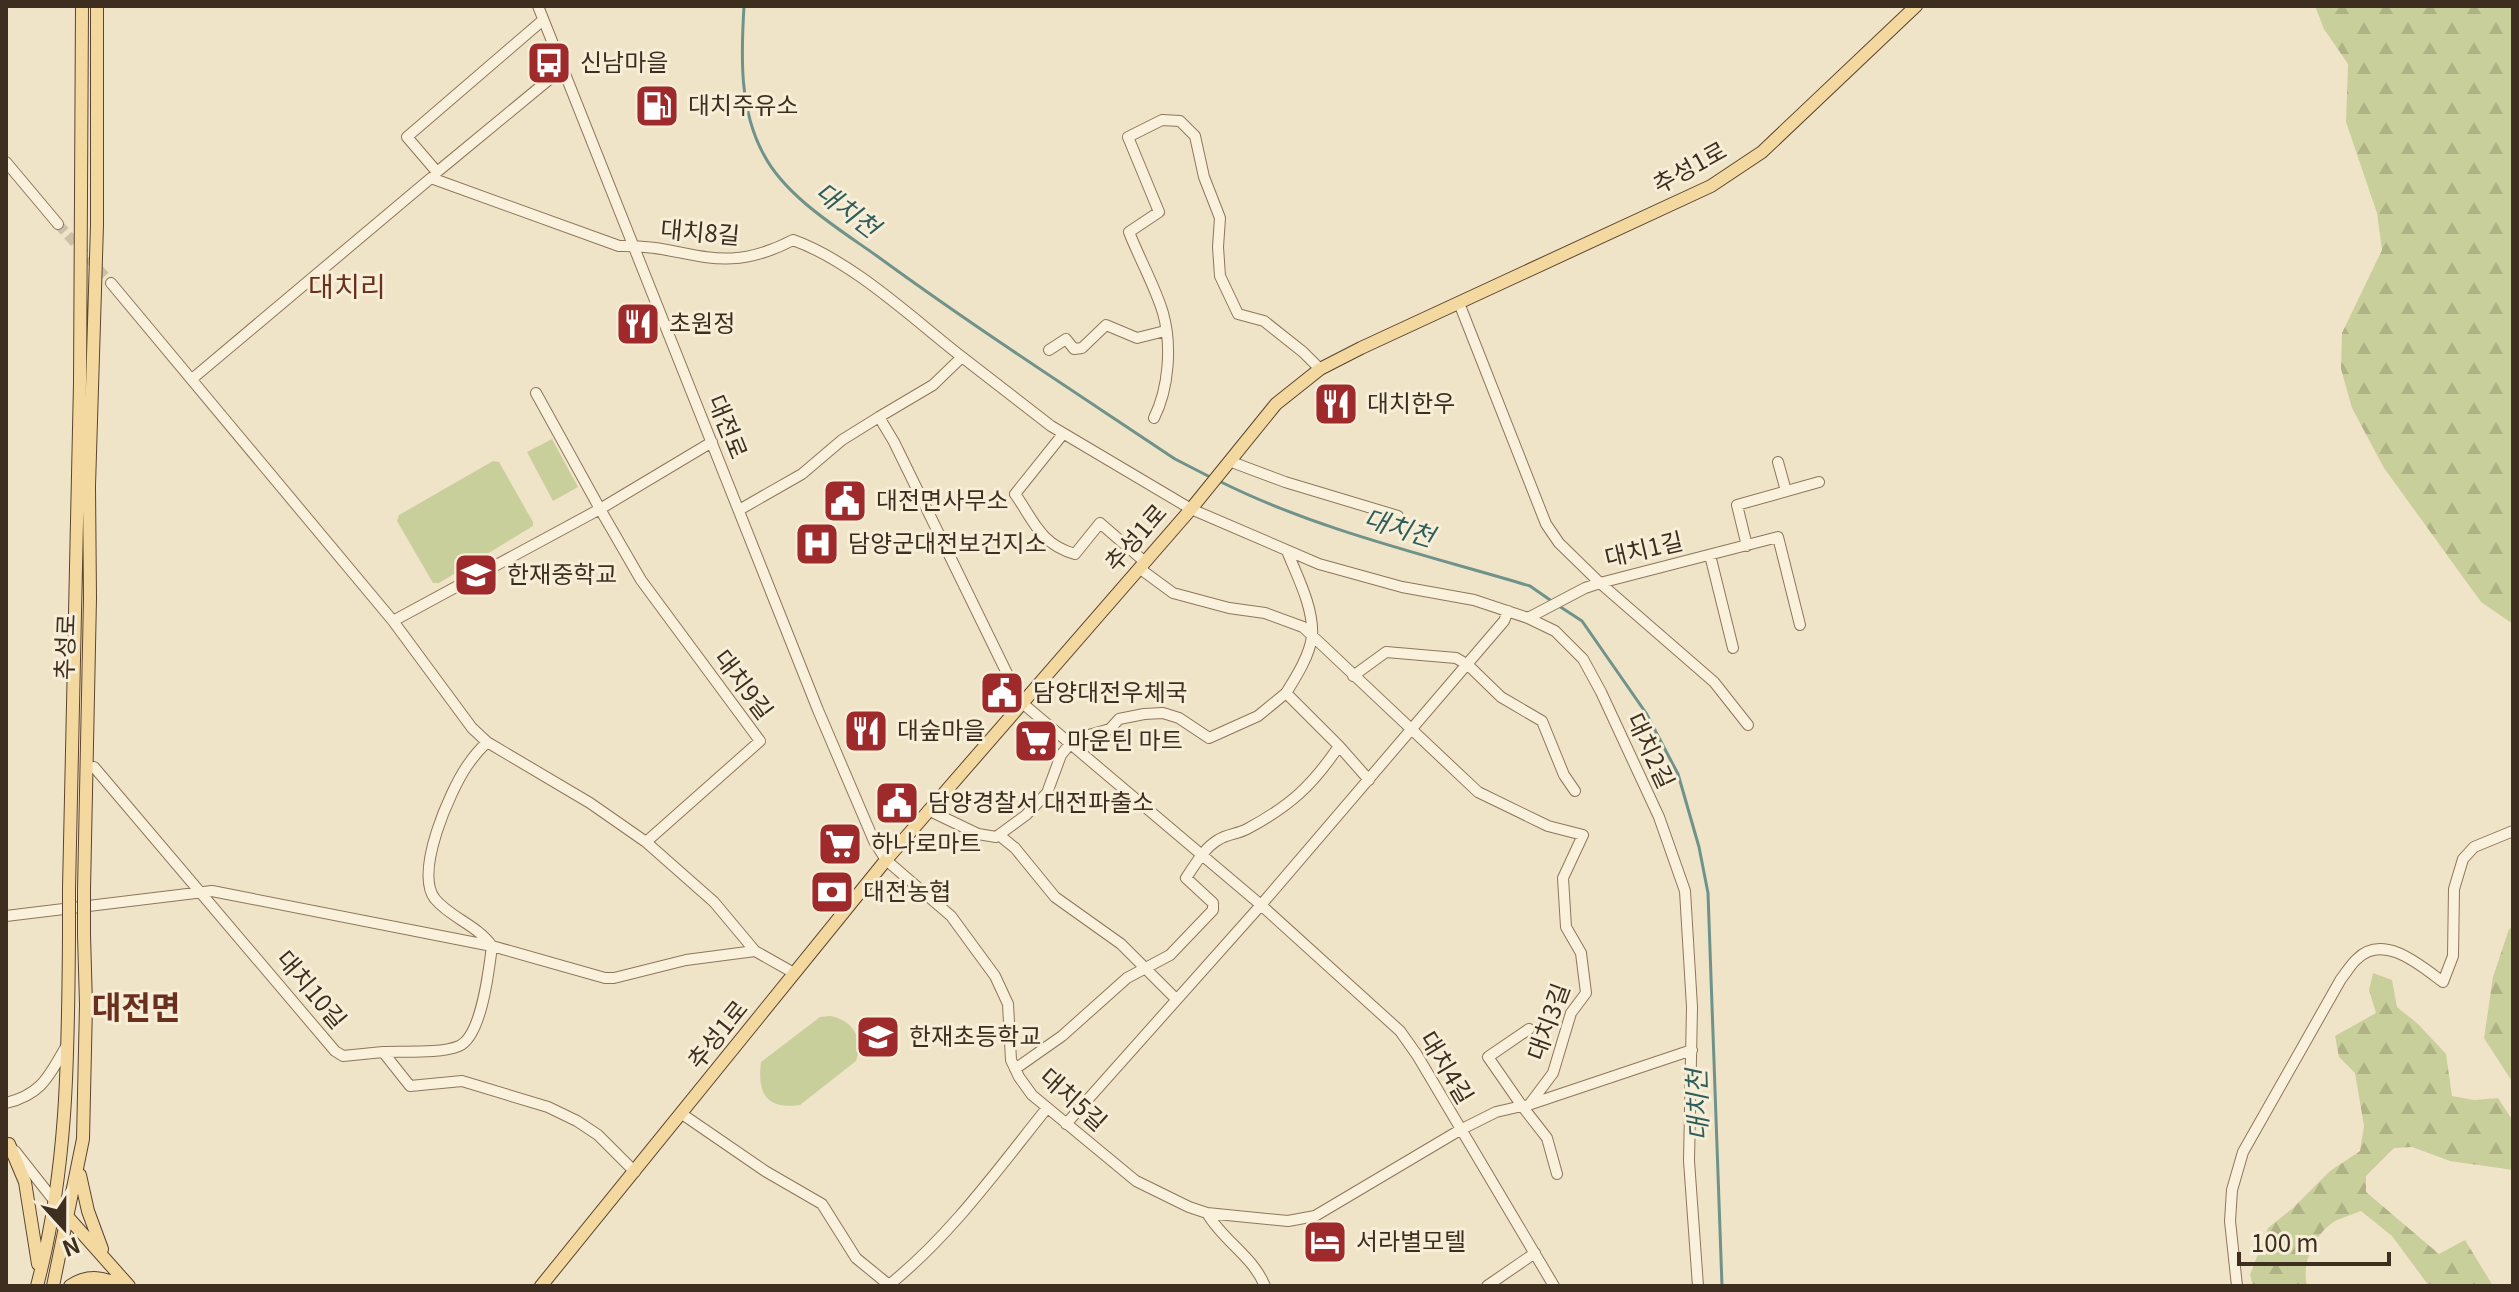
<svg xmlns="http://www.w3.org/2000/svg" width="2519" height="1292" viewBox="0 0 2519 1292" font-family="Georgia,'Noto Sans KR',serif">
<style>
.forest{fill:url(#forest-firs)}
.pitch{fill:#c9cf9b}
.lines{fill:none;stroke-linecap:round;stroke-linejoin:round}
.stream{stroke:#6f938a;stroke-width:3}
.minor-tunnel{stroke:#ccc0a6;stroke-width:10;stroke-dasharray:10 5;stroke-linecap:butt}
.minor-casing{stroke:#8d765c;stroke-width:12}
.major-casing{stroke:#5b4430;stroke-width:14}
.minor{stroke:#faf1dc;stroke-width:10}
.major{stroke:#f3d9a0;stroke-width:12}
.major-bridge-casing{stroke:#5b4430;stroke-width:14;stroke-linecap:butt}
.major-bridge{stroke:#f3d9a0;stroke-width:12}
.labels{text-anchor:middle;stroke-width:6;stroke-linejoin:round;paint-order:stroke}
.poi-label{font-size:24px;fill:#3d2e20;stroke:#f7eed8;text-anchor:start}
.street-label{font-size:24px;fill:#3d2e20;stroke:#f7eed8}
.water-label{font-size:26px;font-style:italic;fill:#2f5d5a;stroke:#f7eed8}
.quarter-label{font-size:28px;fill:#6b2f1e;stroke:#f7eed8}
.district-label{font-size:32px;font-weight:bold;fill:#6b2f1e;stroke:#f7eed8}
</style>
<defs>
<pattern id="forest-firs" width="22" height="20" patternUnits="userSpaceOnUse" patternTransform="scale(2)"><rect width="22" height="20" fill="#c9cf9b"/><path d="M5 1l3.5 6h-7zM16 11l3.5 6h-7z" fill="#aeb285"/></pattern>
</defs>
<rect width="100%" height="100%" fill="#f0e4c8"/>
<!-- forest -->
<path class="forest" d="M2315 6H2513V624L2481 602 2384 468 2352 408 2341 369 2342 333 2382 250 2377 213 2346 122 2348 64 2324 29Z
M2513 927V1083L2484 1038 2493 977 2509 929Z
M2373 973 2392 980 2397 1007 2418 1024 2446 1054 2452 1096 2474 1100 2498 1098 2513 1121V1170L2450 1161 2412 1147 2394 1148 2366 1176V1192L2439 1254 2465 1240 2493 1286H2429L2392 1236 2361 1211C2353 1214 2345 1217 2337 1220 2315 1232 2301 1263 2307 1286H2253L2250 1275 2268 1228 2293 1208 2330 1171 2360 1151 2364 1126 2355 1073 2339 1057 2335 1036 2376 1013 2369 990Z"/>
<!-- pitch -->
<path class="pitch" d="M552 439 578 487 553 501 527 452Z
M493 461 499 462 533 522V526L439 583H433L397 521 399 515Z
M830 1016C853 1020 864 1039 856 1061L800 1105C766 1110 757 1093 761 1062L820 1017Z"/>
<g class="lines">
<!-- stream -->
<path class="stream" d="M744 6C741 56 739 110 764 155 786 197 839 229 877 256 974 327 1075 392 1175 459L1212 478
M1219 481C1317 530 1426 555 1530 586L1553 602
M1559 606 1582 621 1646 713 1678 774 1699 847 1708 893 1722 1286"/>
<!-- minor-tunnel -->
<path class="minor-tunnel" d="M58 224 111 283"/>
<!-- minor casing -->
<g class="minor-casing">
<path id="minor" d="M538 6 818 710 874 841 886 860 951 916 995 976 1008 1004 1011 1060 1019 1077 1032 1095 1136 1181 1189 1207 1207 1213C1223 1241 1252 1255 1265 1286
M543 20 407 137 437 172 563 68
M6 162 58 224
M111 283 393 621 472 728 487 742
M1459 303 1546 524 1559 543 1600 583 1778 537 1800 625
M1049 350 1066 339 1074 349 1082 348 1106 325 1137 338 1165 331
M962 357 1051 426 1191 509 1319 564 1402 587 1474 600 1528 618 1555 631 1583 659 1601 692 1659 817 1685 891 1692 1007 1689 1161 1698 1286
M192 379 431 178 619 246C690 244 718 279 793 240 852 261 912 318 962 357L933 385 879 417 894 442 1021 702 1261 905 1400 1031 1417 1055 1554 1286
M1154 418C1169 388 1172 345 1163 313 1155 286 1139 258 1129 232L1159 212 1128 137 1162 120 1180 121 1195 136 1204 177 1220 218 1218 247 1220 276 1238 314 1264 321 1303 352 1320 369
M1063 434 1015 494C1034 521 1040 544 1075 554L1100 523 1145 562
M712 442 600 509 641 580 760 741 646 842 714 902 755 951 794 973
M1229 461 1285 482 1398 516
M1778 462 1786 491
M739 510 802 474 842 440 879 417
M1747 546 1737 505 1819 482
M1287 551C1297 576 1314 608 1312 636 1310 655 1296 677 1286 693L1339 746 1369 780
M1710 555 1733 648
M1139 568 1173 593 1229 608 1265 613 1303 627 1478 792 1548 826 1583 835 1563 878 1566 927 1581 953 1586 993 1571 1013 1553 1073 1529 1105 1522 1106 1547 1138 1557 1174
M1528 618 1585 588 1600 583 1714 682 1748 725
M393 621 600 509 536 393
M1353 676 1386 652 1456 658 1468 665 1501 697 1542 721 1564 775 1575 791
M94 767 335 1051 343 1056 383 1052 410 1086 462 1081 548 1107 577 1121 598 1135 635 1172
M928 810 978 834 996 837 1026 815 1047 793 1061 755 1070 744 1078 738 1110 729 1119 719 1144 714 1163 713 1179 718 1209 738 1258 716 1286 693
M999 835 1015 848 1055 897 1121 944 1176 999
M6 916 212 891 492 946 605 978H614L686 960 755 951
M383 1052C404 1051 440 1054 459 1046 482 1036 489 969 492 946 477 925 451 918 435 899 414 872 450 791 467 766 473 757 480 749 487 742L590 803 646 842
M1015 1069 1062 1036 1127 978 1170 955 1213 910V903L1186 878C1195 865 1204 848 1218 840 1227 834 1238 834 1247 829 1290 806 1312 786 1339 746
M6 1103C43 1094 49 1075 67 1045
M1531 1104 1692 1050
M682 1114 765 1171 822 1204 856 1258 889 1285C951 1235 998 1169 1047 1108
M1066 1124 1261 905 1504 621 1508 611
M15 1151 56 1203
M1207 1213 1288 1221 1315 1216 1460 1130 1496 1112 1522 1106 1488 1057 1529 1029
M1487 1286 1535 1253
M2237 1286 2230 1221 2232 1190 2243 1152 2341 979C2346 973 2351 964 2357 959 2384 932 2422 967 2443 982L2453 956 2454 889 2463 859 2474 847 2513 831"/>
</g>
<!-- major casing -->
<g class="major-casing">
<path id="major" d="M69 889 80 383 82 6
M84 890 90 598 89 486 97 225V6
M9 1144 25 1182 38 1264
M80 1175 88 1211 102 1249
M66 1215 129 1286
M37 1286C68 1168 68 1056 69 936
M53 1286 83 1139 86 1005 84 935
M70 1286C89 1273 104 1278 125 1286
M541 1286 886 860 1191 509 1276 404 1320 369 1361 348 1711 186 1762 152 1916 6"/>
</g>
<!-- minor -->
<use href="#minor" class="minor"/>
<!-- major -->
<use href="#major" class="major"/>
<!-- major-bridge casing -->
<g class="major-bridge-casing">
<path id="major-bridge" d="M84 890V935
M69 936V889"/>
</g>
<!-- major-bridge -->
<use href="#major-bridge" class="major-bridge"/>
</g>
<!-- icons -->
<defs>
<g id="bus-square" transform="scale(2.3)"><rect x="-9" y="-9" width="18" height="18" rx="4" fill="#9e2a2b" stroke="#f7eed8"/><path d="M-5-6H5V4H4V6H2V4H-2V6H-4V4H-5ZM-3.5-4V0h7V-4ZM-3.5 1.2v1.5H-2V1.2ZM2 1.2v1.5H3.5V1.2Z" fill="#fff"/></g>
<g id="fuel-square" transform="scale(2.3)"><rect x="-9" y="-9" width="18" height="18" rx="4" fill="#9e2a2b" stroke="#f7eed8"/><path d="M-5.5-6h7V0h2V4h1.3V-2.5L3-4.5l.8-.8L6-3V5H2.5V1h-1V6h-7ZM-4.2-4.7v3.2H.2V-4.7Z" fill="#fff"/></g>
<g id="restaurant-square" transform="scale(2.3)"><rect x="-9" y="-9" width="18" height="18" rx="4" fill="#9e2a2b" stroke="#f7eed8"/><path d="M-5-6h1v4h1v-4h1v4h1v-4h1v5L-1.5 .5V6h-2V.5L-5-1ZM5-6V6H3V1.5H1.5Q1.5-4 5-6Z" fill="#fff"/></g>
<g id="civic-square" transform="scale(2.3)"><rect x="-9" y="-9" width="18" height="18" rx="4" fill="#9e2a2b" stroke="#f7eed8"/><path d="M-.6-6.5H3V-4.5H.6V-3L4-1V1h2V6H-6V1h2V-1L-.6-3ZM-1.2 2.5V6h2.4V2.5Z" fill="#fff"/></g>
<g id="hospital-square" transform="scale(2.3)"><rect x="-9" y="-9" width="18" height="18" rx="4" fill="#9e2a2b" stroke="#f7eed8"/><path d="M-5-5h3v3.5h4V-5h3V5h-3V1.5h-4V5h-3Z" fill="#fff"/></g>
<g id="school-square" transform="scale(2.3)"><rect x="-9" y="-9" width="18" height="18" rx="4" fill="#9e2a2b" stroke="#f7eed8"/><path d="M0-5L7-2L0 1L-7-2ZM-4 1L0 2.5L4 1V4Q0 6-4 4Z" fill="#fff"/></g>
<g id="supermarket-square" transform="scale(2.3)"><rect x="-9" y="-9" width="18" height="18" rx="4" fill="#9e2a2b" stroke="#f7eed8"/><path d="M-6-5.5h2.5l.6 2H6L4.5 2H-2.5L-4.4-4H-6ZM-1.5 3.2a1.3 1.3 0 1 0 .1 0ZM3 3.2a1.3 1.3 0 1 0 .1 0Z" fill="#fff"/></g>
<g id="bank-square" transform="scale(2.3)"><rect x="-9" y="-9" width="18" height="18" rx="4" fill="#9e2a2b" stroke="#f7eed8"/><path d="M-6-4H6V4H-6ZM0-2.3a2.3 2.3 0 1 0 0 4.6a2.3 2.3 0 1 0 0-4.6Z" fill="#fff"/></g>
<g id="hotel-square" transform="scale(2.3)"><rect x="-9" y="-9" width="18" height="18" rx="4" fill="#9e2a2b" stroke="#f7eed8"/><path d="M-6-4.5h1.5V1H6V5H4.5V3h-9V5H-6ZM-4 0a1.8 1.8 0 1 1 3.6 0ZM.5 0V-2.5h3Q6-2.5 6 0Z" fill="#fff"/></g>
</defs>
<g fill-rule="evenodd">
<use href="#bus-square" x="549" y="63"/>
<use href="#fuel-square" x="657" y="106"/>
<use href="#restaurant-square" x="638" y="324"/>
<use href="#restaurant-square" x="1336" y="404"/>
<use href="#civic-square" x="845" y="501"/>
<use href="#hospital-square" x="817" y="544"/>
<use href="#school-square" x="476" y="575"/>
<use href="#civic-square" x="1002" y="693"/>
<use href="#restaurant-square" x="866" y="731"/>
<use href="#supermarket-square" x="1036" y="741"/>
<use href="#civic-square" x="897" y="803"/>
<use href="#supermarket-square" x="840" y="844"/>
<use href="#bank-square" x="832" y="892"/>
<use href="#school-square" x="878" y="1037"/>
<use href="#hotel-square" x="1325" y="1242"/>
</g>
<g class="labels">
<!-- poi labels -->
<g class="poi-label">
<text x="580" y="71">신남마을</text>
<text x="688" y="114">대치주유소</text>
<text x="669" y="332">초원정</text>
<text x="1367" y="412">대치한우</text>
<text x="876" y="509">대전면사무소</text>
<text x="848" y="552">담양군대전보건지소</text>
<text x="507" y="583">한재중학교</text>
<text x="1033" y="701">담양대전우체국</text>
<text x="897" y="739">대숲마을</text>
<text x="1067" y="749">마운틴 마트</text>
<text x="928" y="811">담양경찰서 대전파출소</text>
<text x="871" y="852">하나로마트</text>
<text x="863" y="900">대전농협</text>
<text x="909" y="1045">한재초등학교</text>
<text x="1356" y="1250">서라별모텔</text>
</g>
<!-- street labels -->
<g class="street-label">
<text transform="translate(1690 168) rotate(-29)" y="8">추성1로</text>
<text transform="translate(700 233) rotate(5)" y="8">대치8길</text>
<text transform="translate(727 427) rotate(68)" y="8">대전로</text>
<text transform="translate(1136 538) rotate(-49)" y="8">추성1로</text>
<text transform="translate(1644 550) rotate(-13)" y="8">대치1길</text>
<text transform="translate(66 647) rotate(-88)" y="8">추성로</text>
<text transform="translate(743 685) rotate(53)" y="8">대치9길</text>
<text transform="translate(1650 751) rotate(65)" y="8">대치2길</text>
<text transform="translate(311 990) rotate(50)" y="8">대치10길</text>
<text transform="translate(1549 1022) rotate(-70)" y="8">대치3길</text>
<text transform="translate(718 1035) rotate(-51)" y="8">추성1로</text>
<text transform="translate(1446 1068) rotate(59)" y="8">대치4길</text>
<text transform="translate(1073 1100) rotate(42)" y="8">대치5길</text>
</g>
<!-- water labels -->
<g class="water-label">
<text transform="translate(847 210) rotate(37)" y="9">대치천</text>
<text transform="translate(1399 528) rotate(17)" y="9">대치천</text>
<text transform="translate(1698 1105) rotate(-92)" y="9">대치천</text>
</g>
<!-- quarter labels -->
<g class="quarter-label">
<text x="347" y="297">대치리</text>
</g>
<!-- district labels -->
<g class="district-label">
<text x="136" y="1019">대전면</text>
</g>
</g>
<!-- border -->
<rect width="2519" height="1292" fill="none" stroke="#3d2e20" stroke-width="16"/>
<!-- north arrow -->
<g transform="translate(64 1228) rotate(159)" stroke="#f7eed8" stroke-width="6" paint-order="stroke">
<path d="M0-6L14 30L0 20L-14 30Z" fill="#3d2e20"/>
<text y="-12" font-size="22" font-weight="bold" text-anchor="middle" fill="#3d2e20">N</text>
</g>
<!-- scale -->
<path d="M2239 1252v12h150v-12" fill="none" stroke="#3d2e20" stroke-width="4"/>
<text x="2251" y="1252" font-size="24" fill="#3d2e20" stroke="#f7eed8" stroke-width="6" paint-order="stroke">100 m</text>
</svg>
